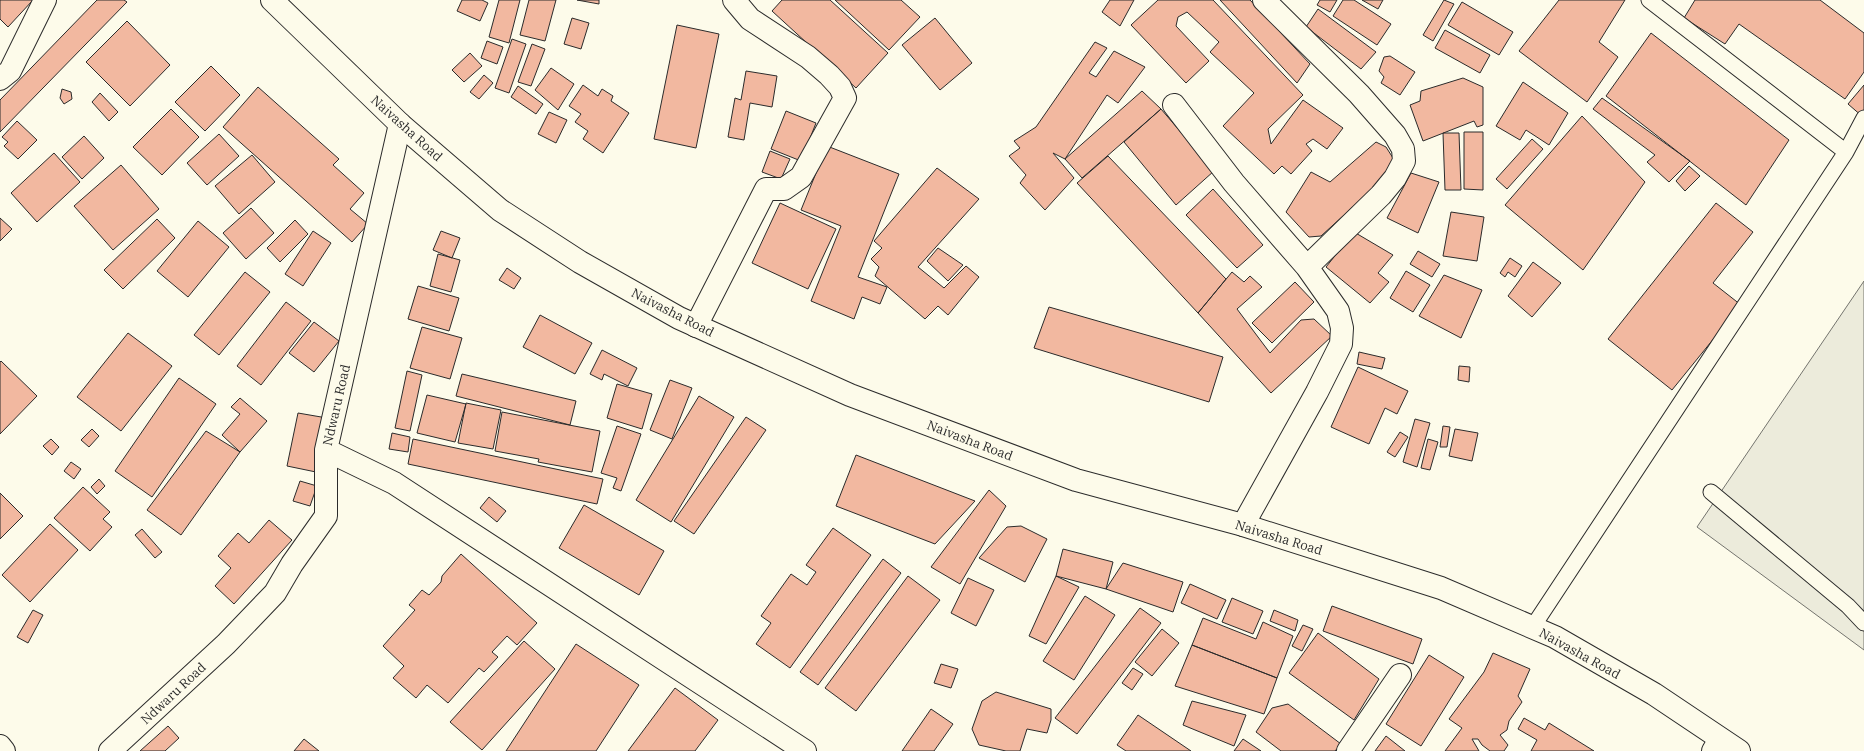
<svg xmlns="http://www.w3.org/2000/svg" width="1864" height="751" viewBox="0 0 1864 751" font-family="'IBM Plex Serif',serif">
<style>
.green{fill:#ecebdb;stroke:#74746e}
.building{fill:#f2b8a0;stroke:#2b2b2b}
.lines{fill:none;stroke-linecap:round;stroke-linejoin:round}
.lane-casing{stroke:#2b2b2b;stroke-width:17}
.street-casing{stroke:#2b2b2b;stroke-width:24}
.secondary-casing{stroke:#2b2b2b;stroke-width:24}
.lane{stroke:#fdfbea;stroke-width:15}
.street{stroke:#fdfbea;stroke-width:22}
.secondary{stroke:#fdfbea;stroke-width:22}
.labels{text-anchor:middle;stroke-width:3;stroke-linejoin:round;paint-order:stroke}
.street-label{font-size:13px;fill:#2b2b2b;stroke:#fdfbea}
</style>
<rect width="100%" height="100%" fill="#fdfbea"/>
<!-- green -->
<path class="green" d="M1864 281V650L1697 527Z"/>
<!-- building -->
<path class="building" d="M0 0H33L8 27 0 19Z
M97 0H124L127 2 0 132V100Z
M462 0H482L488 3 480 21 457 11Z
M499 0H520L509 43 489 37Z
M529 0H556L545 41 520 35Z
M577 0H599V4Z
M782 0H830L888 53 856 88 772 11Z
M835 0H901L920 17 889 50Z
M1110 0H1134L1120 26 1102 12Z
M1158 0H1213L1303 95 1268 129 1271 144 1303 100 1343 128 1327 149 1313 139 1306 144 1312 151 1291 174 1282 166 1274 174 1223 126 1254 93 1210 52 1219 42 1187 12 1178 17 1176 26 1209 61 1186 83 1131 25Z
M1220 0H1250L1310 64 1297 83Z
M1320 0H1337L1330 12 1317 5Z
M1343 0H1354L1391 24 1377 45 1333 16Z
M1362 0H1383L1378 9Z
M1444 0 1454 4 1433 41 1423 35Z
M1559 0H1625L1599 42 1618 57 1587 102 1519 51Z
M1695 0H1820L1864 33V72L1845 99 1739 24 1725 44 1684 18Z
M1462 2 1513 32 1499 55 1448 25Z
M1318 9 1376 52 1361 69 1306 27Z
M572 18 589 23 581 49 564 44Z
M935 18 972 63 940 90 902 45Z
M127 21 170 65 130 106 86 62Z
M677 25 719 34 696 148 654 139Z
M1445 30 1490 55 1480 73 1435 48Z
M1651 33 1789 140 1746 205 1606 96Z
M512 39 526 44 509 93 495 88Z
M487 41 503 47 497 64 481 58Z
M1095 42 1107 48 1089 73 1096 77 1114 51 1145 67 1118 103 1107 95 1065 159 1053 153 1074 178 1045 210 1020 183 1026 175 1009 156 1020 148 1014 141 1036 127Z
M532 44 545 49 531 86 518 82Z
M470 53 482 66 464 82 452 70Z
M1390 56 1415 72 1400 95 1381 83 1384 77 1379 71 1384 57Z
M211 66 240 95 205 131 175 102Z
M551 68 574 84 558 110 535 90Z
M746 71 777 76 772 107 750 103 744 140 728 137 735 98 741 100Z
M484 75 493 83 479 99 470 92Z
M1463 78 1483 87V125L1477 127 1474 121 1423 141 1410 105 1420 101 1421 91Z
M1523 82 1568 113 1549 145 1526 130 1520 140 1496 126Z
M583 85 598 96 602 89 613 96 611 101 629 113 603 153 583 139 588 131 575 122 581 114 569 106Z
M1864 85V116L1863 117 1848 104Z
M518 86 543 104 536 114 511 97Z
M258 87 339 159 333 165 364 193 350 209 368 224 352 242 223 127Z
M62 89 71 92 72 99 64 104 60 98Z
M1142 91 1161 109 1082 178 1065 159Z
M100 93 118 112 109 121 92 102Z
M1602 98 1690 161 1669 182 1647 162 1655 155 1593 109Z
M171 109 199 137 162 175 133 147Z
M1161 109 1214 171 1176 205 1124 142Z
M786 111 816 123 801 161 771 149Z
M549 112 567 120 556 143 538 134Z
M1582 116 1645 182 1583 270 1505 205Z
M17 121 37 140 18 159 4 146 8 142 2 137Z
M1464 132H1483V190L1464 189Z
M1443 133H1459L1461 190H1445Z
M219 134 239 156 207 185 187 163Z
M84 136 104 158 82 179 62 157Z
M1532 139 1543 149 1507 189 1496 179Z
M1376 142 1386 147 1393 158 1387 176 1321 236 1309 237 1286 212 1311 172 1330 182Z
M827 146 899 174 858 277 887 287 880 304 862 297 854 319 811 301 841 226 801 210Z
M770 151 790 159 781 179 762 172Z
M54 153 80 182 37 222 11 193Z
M252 155 275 182 239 214 215 186Z
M1108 156 1226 279 1198 313 1077 183Z
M121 165 159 209 113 250 74 206Z
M1689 166 1700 176 1685 191 1676 181Z
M937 168 979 199 918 267 944 288 966 266 979 277 948 315 938 306 925 319 875 276 879 267 871 259 882 248 874 241Z
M1411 173 1439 182 1418 233 1387 218Z
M1213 189 1263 245 1237 268 1186 215Z
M780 203 836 229 808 289 752 263Z
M1716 203 1753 232 1713 283 1741 305 1672 390 1608 339Z
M251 208 274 233 246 259 223 233Z
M1451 212 1484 217 1477 261 1443 256Z
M0 218 12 229 0 241Z
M157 219 175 238 123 289 104 270Z
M295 220 308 234 280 262 267 248Z
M198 221 229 247 188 297 157 271Z
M313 231 331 243 303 286 285 274Z
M441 231 460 238 452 258 433 250Z
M1354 232 1393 255 1378 273 1389 282 1370 303 1326 267Z
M938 248 963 265 948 281 927 261Z
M1418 251 1440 264 1432 277 1410 264Z
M438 254 460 260 451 292 430 286Z
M1510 258 1522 266 1515 277 1508 272 1505 277 1500 273Z
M1533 262 1561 283 1532 317 1508 296Z
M507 268 521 278 514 289 499 280Z
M1406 271 1430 285 1413 312 1390 298Z
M245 272 270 292 219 355 194 335Z
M1232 272 1244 282 1250 276 1262 287 1237 309 1270 353 1301 320 1314 319 1332 336 1271 393 1198 313Z
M1444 275 1482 290 1461 338 1419 316Z
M1295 282 1314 302 1272 343 1252 323Z
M418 286 459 298 449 331 408 319Z
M286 302 311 321 261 385 237 366Z
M1049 307 1223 357 1209 402 1034 348Z
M540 315 592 343 575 374 523 347Z
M314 322 339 341 314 372 289 353Z
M422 327 462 338 450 379 410 368Z
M128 333 172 366 121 431 77 397Z
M602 350 637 368 628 386 604 374 602 380 590 374Z
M1359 352 1385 358 1382 369 1357 364Z
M1 361 37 396 0 434V362Z
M1459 366 1470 367 1469 382 1458 380Z
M1358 367 1408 391 1397 414 1385 408 1369 444 1331 427Z
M407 371 422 375 410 431 395 428Z
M462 374 576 401 570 425 456 396Z
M179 378 216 404 152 497 115 471Z
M670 380 692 388 672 439 650 430Z
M617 384 652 394 642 429 607 418Z
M427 395 466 404 455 442 417 433Z
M699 396 734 417 671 522 636 500Z
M240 398 267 421 240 452 222 435 240 414 231 407Z
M466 403 501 410 493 449 458 443Z
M502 412 600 431 592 472 538 462 539 459 495 451Z
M298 413 327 418 316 472 287 466Z
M746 417 766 430 694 534 674 521Z
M1415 419 1430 423 1417 467 1403 462Z
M617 426 641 434 621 491 613 488 617 478 601 473Z
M1443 426 1450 427 1447 447H1440Z
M92 429 99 436 89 447 81 440Z
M1455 429 1478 433 1472 461 1449 456Z
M206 431 240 452 181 535 147 510Z
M1400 432 1408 437 1395 457 1387 452Z
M392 433 410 437 408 452 389 449Z
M51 439 59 447 52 455 43 446Z
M413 439 603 479 597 504 408 464Z
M1428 439 1438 442 1430 470 1421 468Z
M856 455 975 501 935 544 836 506Z
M71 462 81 469 74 479 64 471Z
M99 479 105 486 97 494 91 487Z
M300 481 317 486 310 506 293 501Z
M83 487 110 512 103 519 112 527 90 551 54 518Z
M989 490 1006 506 960 584 931 567Z
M0 493 23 516 0 539Z
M489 497 506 511 497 522 480 508Z
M584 505 664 551 639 595 559 548Z
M269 520 292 540 234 604 215 586 231 568 218 556 238 533 249 543Z
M50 524 78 550 30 602 2 575Z
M1021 526 1047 539 1025 582 979 558 1007 527Z
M833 528 871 555 790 668 756 644 771 623 761 616 791 574 807 585 816 572 806 565Z
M142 529 162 552 155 558 135 535Z
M1063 549 1113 562 1106 589 1056 576Z
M461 554 537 623 517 645 507 636 492 652 498 657 484 672 479 668 448 703 427 685 416 698 393 678 404 666 383 646 415 610 409 605 422 590 429 595 441 582 442 576Z
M883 559 901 573 818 685 800 672Z
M1123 563 1183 582 1173 612 1106 589Z
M908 576 940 600 856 711 825 688Z
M1056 576 1079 587 1046 644 1029 636Z
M968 578 994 590 976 626 951 613Z
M1190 584 1226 600 1217 619 1181 603Z
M1085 596 1115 615 1074 680 1043 661Z
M1232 598 1263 611 1253 634 1222 622Z
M1332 606 1422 639 1413 664 1323 631Z
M1140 608 1161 623 1077 734 1055 718Z
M33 610 43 615 28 643 17 637Z
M1274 610 1298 620 1295 631 1270 621Z
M1203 618 1256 639 1263 622 1293 636 1277 678 1192 645Z
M1303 625 1313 629 1302 651 1292 646Z
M1162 629 1179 643 1152 676 1135 662Z
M1318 633 1379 679 1354 720 1289 673Z
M524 641 555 669 482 750 450 722Z
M576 644 639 685 596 751H506Z
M1192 645 1277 678 1264 714 1175 686Z
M1493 653 1530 669 1518 696 1522 702 1509 721 1507 730 1500 735 1508 745 1504 751H1490L1482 745 1478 739H1472L1479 751H1445L1462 728 1449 719 1484 672Z
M1429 655 1464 677 1421 746 1386 724Z
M941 664 958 669 951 688 934 683Z
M1133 668 1143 674 1132 690 1122 683Z
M675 688 718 720 695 751H628Z
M996 692 1051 709V720L1047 733 1027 729 1020 751H1006L979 745 972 729 982 701Z
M1192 701 1246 715 1234 746 1183 725Z
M1288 704 1341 744 1335 751H1281L1256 732 1272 708Z
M931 709 953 724 934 751H902Z
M1138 715 1191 751H1126L1117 745Z
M1524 718 1545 730 1549 723 1594 751H1531L1537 740 1518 729Z
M168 726 179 738 165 751H140Z
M1386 736 1405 751H1375Z
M304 739 319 751H294Z
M1243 739 1261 751H1234Z"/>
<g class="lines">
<!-- lane casing -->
<g class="lane-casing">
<path id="lane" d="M1649 0 1846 152
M1711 492 1848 606 1864 623
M1532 628 1846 152 1864 118"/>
</g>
<!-- street casing -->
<g class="street-casing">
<path id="street" d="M0 79 10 71 45 0
M1174 105 1234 183 1307 267
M696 326 766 189H784L801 177 845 98 840 87 829 75 808 57 750 19 734 0
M326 450 394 483 805 751
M1243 525 1317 392 1341 344 1342 328 1338 311 1307 267 1381 195 1395 178 1404 161 1403 149 1395 135 1359 94 1264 0
M0 746 4 751
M110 751 226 644 275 593 292 564 326 516V450L400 124
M1348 751 1400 675
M1713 751 1720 739"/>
</g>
<!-- secondary casing -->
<g class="secondary-casing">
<path id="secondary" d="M272 0 400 124 500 210 580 262 679 318 850 395 1076 480 1243 525 1441 588 1555 637 1654 694 1739 751"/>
</g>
<!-- lane -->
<use href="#lane" class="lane"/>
<!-- street -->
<use href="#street" class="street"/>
<!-- secondary -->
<use href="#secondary" class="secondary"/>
</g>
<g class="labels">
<!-- street labels -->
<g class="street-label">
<text transform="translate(407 128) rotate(42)" y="5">Naivasha Road</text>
<text transform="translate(673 312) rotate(27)" y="5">Naivasha Road</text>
<text transform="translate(336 405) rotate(-77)" y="5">Ndwaru Road</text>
<text transform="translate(970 440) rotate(21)" y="5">Naivasha Road</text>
<text transform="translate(1279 537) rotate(17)" y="5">Naivasha Road</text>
<text transform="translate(1580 653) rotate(29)" y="5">Naivasha Road</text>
<text transform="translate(173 693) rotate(-43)" y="5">Ndwaru Road</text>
</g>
</g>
</svg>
